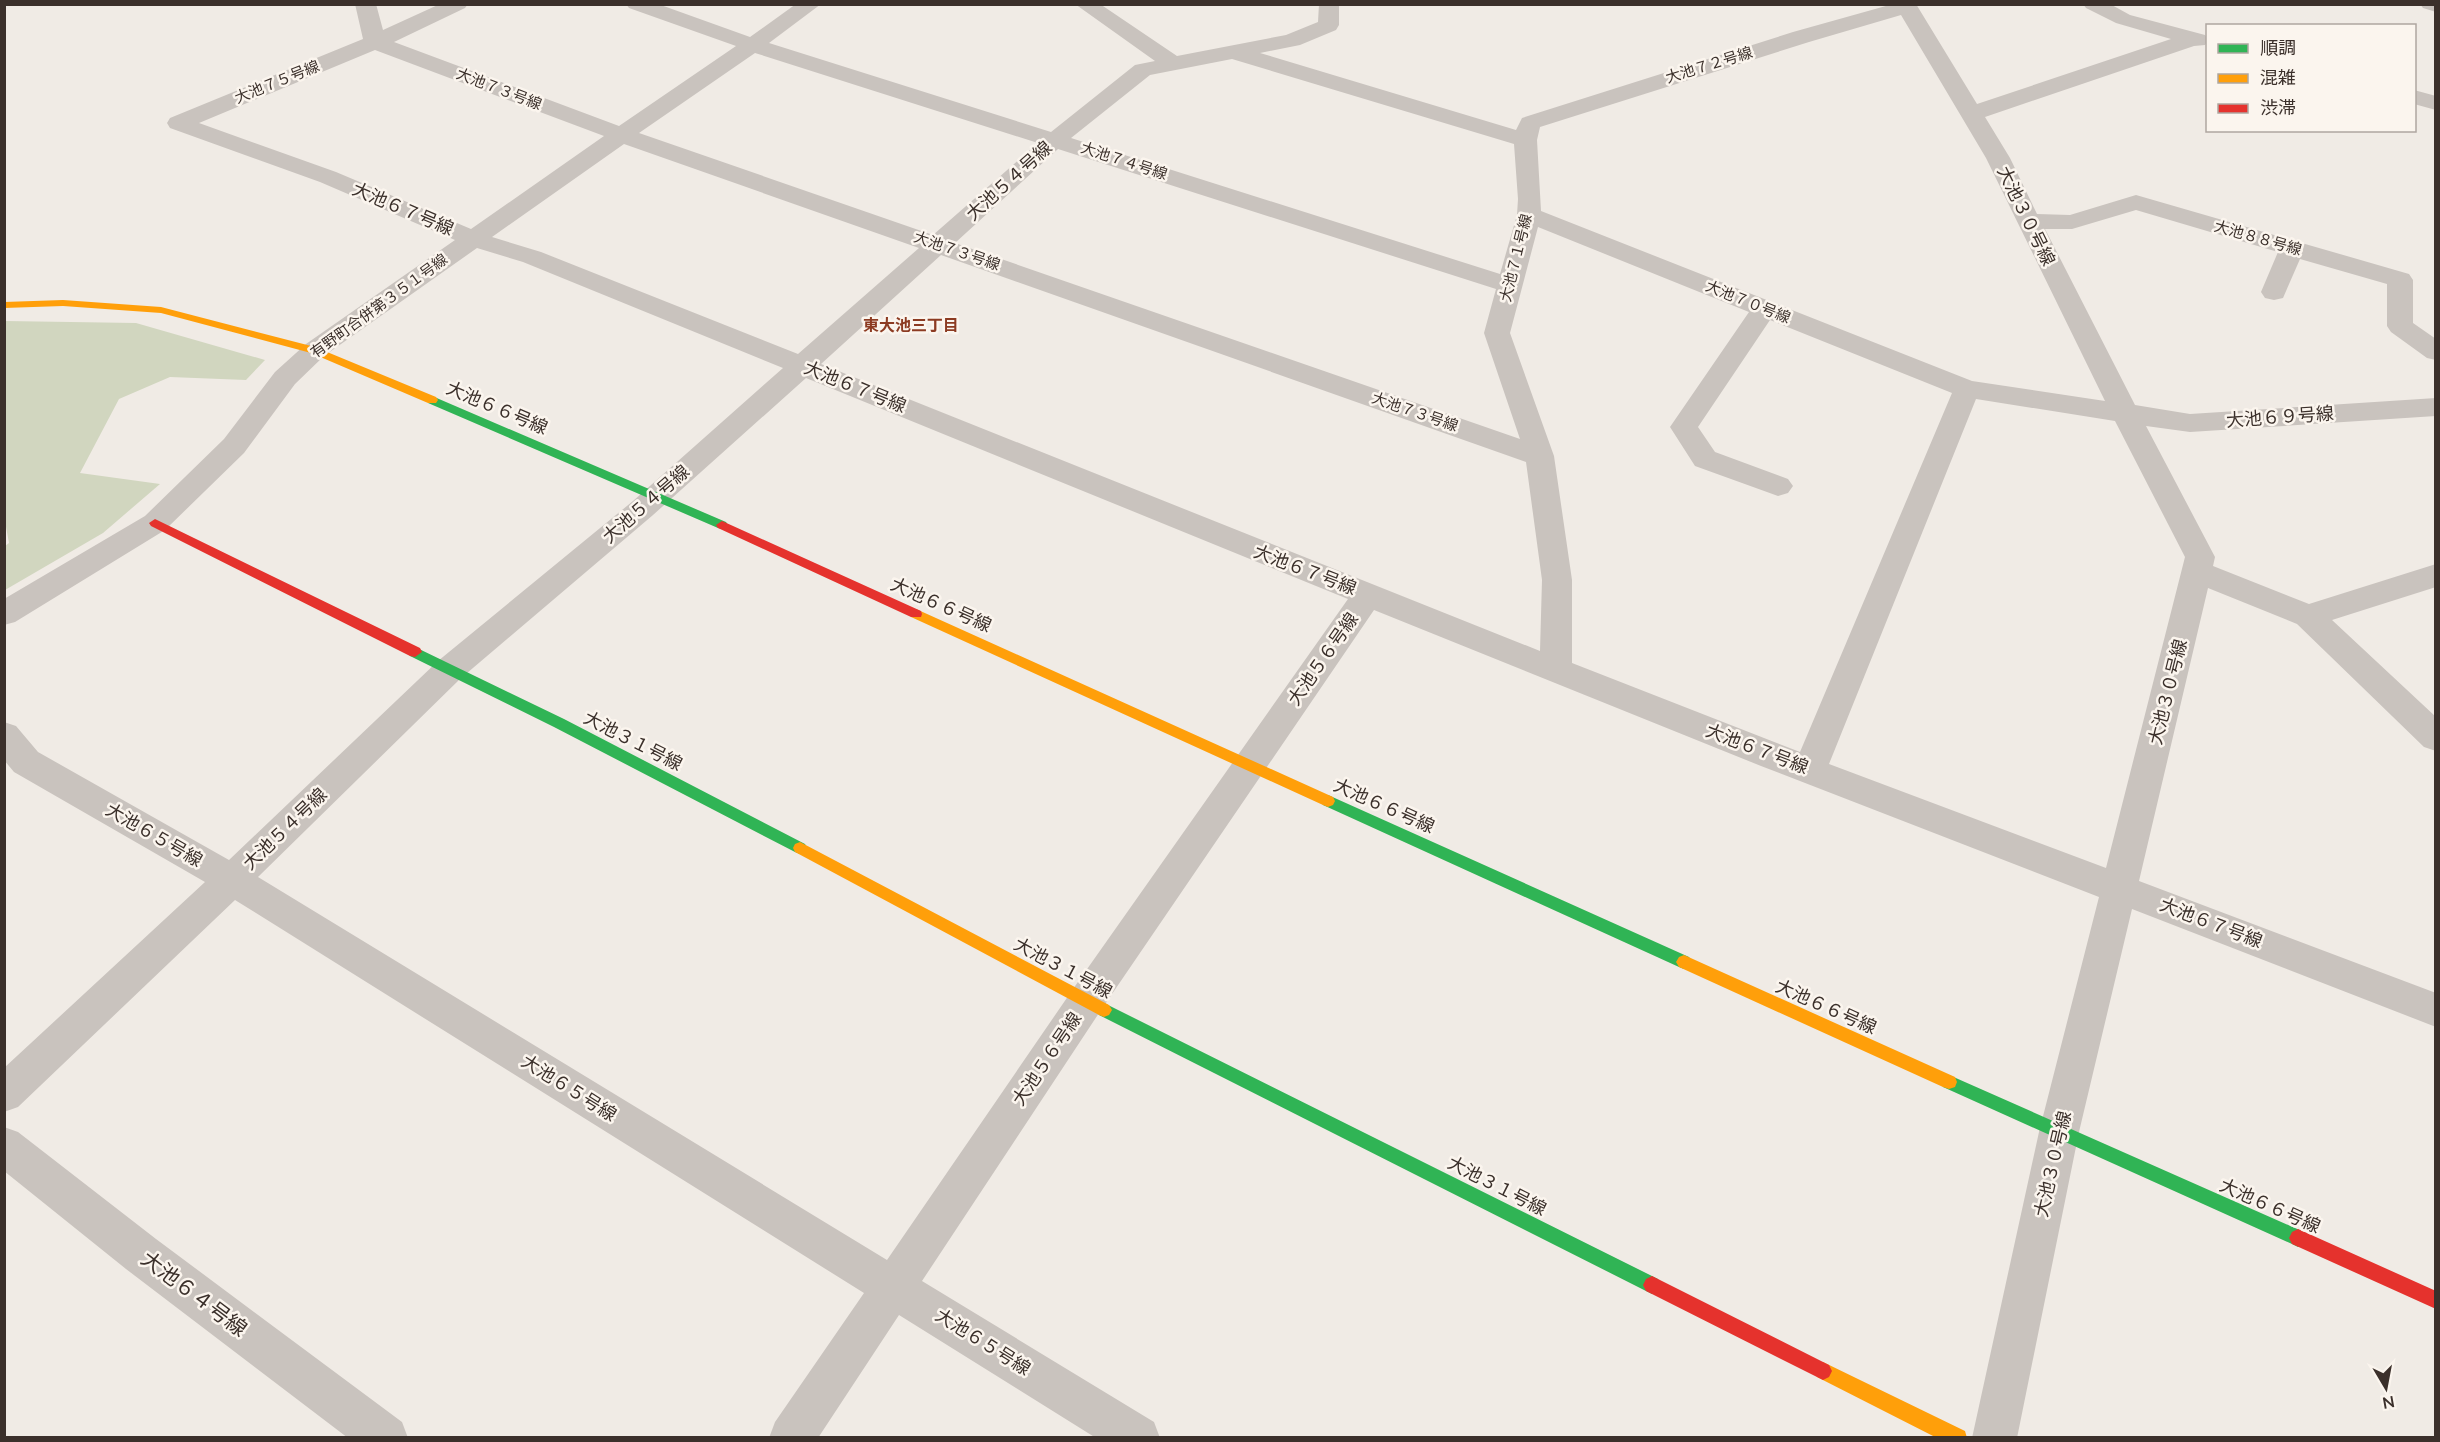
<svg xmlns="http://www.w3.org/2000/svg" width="2440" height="1442" viewBox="0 0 2440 1442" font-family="Mulish,'Noto Sans JP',sans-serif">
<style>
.green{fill:#d1d6bf}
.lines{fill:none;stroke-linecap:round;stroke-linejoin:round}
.street{fill:#c9c3be;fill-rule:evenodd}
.fast{fill:#30b455;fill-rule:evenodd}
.slow{fill:#ff9f0a;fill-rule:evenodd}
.jam{fill:#e5322d;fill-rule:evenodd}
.labels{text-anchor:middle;stroke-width:5;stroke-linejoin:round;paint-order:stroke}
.far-street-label{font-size:15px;fill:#3b302b;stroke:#fbf5ee}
.far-neighbourhood-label{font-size:16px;font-weight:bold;fill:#8c3b22;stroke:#fbf5ee}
.street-label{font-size:18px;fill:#3b302b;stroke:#fbf5ee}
.near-street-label{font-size:21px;fill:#3b302b;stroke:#fbf5ee}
</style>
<rect width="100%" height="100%" fill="#f0ebe5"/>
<!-- green -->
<path class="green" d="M5 321 136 323 265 360 246 380 170 377 119 399 80 473 160 484 103 533 5 590V546L9 543 4 516Z"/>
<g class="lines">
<!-- street -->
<path class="street" d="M355 4H376L383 30 440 4H468L465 8 394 42 619 126 736 46 629 8 626 4H658L750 37 796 4H821L769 43 1051 132 1135 65 1155 61 1075 4H1100L1177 56 1286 35 1318 22 1319 4H1339V25L1336 30 1300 45 1260 53 1516 130 1522 118 1793 32 1893 4H1916L1977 104 2171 39 2116 23 2086 8 2083 4H2110L2130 15 2205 35 2208 40 2205 45 2194 46 1985 117 2010 158 2037 214 2070 215 2136 195 2409 274 2413 280V323L2436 339V360L2427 358 2391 332 2387 326V284L2300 259 2283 298 2274 300 2265 298 2261 292 2278 252 2136 210 2072 229H2045L2135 405 2190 414 2436 398V416L2190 432 2146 426 2215 557 2213 566 2309 604 2436 564V587L2332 620 2436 717V751L2424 747 2297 624 2208 588 2139 881 2436 993V1027L2132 909 2079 1132 2017 1438H1972L2039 1132 2099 897 1761 766 1374 610 1099 1013 922 1281 1154 1422 1160 1438H1096L899 1315 818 1438H769L775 1422 864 1293 235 900 18 1107 4 1112V1068L205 882 14 772 4 760V722L16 726 38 752 229 860 438 661 633 501 783 368 523 262 477 248 324 356 295 384 244 453 165 530 15 622 4 625V599L145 516 224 439 275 372 306 344 455 240 320 182 170 128 167 123 170 118 363 39ZM1901 15 1986 158 2105 401 1972 381 1541 211 1537 140 1540 127 1809 42ZM375 50 604 136 471 229 336 172 199 123ZM755 53 1038 143 933 235 639 133ZM1232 59 1514 144 1518 199 1517 215 1500 274 1071 138 1150 75ZM624 144 919 248 798 354 541 252 492 237ZM1058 149 1496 289 1484 333 1520 439 955 243ZM1538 227 1749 312 1670 427 1695 466 1778 496 1788 493 1793 486 1788 479 1715 452 1698 427 1770 320 1952 393 1800 752 1572 663V580L1554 456 1510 333ZM941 255 1526 462 1542 580 1540 651 821 364ZM806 378 1348 599 1073 989 887 1260 258 877 460 679 653 515ZM1976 399 2115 421 2185 557 2106 868 1829 764Z
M2420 4H2436V12L2423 8Z
M2414 90 2436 96V110L2414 104Z
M4 1127 18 1132 156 1239 402 1422 408 1438H348L126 1269 4 1171Z"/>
<!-- fast -->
<path class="fast" d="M432 396 726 522 728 525 722 529 718 528 428 403V397Z
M415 647 564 719 805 844 807 848 805 852 800 854 795 852 554 727 410 656 408 652Z
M1328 795 1689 957 1692 962 1689 967 1684 969 1679 967 1323 805 1321 801 1323 797Z
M1104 1003 1658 1279 1661 1285 1658 1291 1652 1294 1646 1291 1099 1015 1096 1010 1099 1005Z
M1949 1075 2304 1232 2307 1238 2304 1244 2298 1247 2292 1244 1943 1087 1941 1082 1943 1077Z"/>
<!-- slow -->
<path class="slow" d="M63 300 161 307 315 347 436 397 438 400 436 403H428L311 353 161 313 63 306 4 308V302Z
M916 609 1333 797 1335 801 1333 805 1328 807 1323 805 911 617 910 614 911 611Z
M800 842 1109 1005 1112 1010 1109 1015 1104 1017 1099 1015 795 852 793 848 795 844Z
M1684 955 1955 1077 1957 1082 1955 1087 1949 1089 1943 1087 1679 967 1676 962 1679 957Z
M1823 1362 1965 1431 1967 1438H1937L1817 1377 1814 1371 1817 1365Z"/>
<!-- jam -->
<path class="jam" d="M155 519 420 648 422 652 415 657 410 656 151 526 149 523Z
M722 521 921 611 922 614 921 617H911L718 528 716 525Z
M2298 1229 2436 1291V1309L2292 1244 2289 1238 2292 1232Z
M1652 1276 1829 1365 1832 1371 1829 1377 1823 1380 1817 1377 1646 1291 1643 1285 1646 1279Z"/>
</g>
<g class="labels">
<!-- far-street labels -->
<g class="far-street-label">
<text transform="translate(1709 65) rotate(-17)" y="5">大池７２号線</text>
<text transform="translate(277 82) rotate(-22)" y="5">大池７５号線</text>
<text transform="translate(499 89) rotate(21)" y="5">大池７３号線</text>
<text transform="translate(1124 161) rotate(18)" y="5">大池７４号線</text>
<text transform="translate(2258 238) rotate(16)" y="5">大池８８号線</text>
<text transform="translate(957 251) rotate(19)" y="5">大池７３号線</text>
<text transform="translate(1516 258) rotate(-76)" y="5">大池７１号線</text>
<text transform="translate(1748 302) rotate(22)" y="5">大池７０号線</text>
<text transform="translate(379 306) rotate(-36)" y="5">有野町合併第３５１号線</text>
<text transform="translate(1415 412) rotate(19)" y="5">大池７３号線</text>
</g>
<!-- far-neighbourhood labels -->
<g class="far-neighbourhood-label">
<text x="911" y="331">東大池三丁目</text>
</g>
<!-- street labels -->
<g class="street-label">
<text transform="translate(1009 181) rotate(-42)" y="6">大池５４号線</text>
<text transform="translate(403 209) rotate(23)" y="6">大池６７号線</text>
<text transform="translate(2026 216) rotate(64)" y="6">大池３０号線</text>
<text transform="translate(855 387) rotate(22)" y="6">大池６７号線</text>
<text transform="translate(497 408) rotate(23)" y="6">大池６６号線</text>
<text transform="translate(2280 417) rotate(-4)" y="6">大池６９号線</text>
<text transform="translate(646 504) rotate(-41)" y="6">大池５４号線</text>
<text transform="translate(1305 570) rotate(21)" y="6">大池６７号線</text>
<text transform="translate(941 605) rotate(24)" y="6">大池６６号線</text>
<text transform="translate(1323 659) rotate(-55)" y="6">大池５６号線</text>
<text transform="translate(2168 692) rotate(-76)" y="6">大池３０号線</text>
<text transform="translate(633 741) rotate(27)" y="6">大池３１号線</text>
<text transform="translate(1757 749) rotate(21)" y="6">大池６７号線</text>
<text transform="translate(1384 806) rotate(24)" y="6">大池６６号線</text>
<text transform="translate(285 829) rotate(-44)" y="6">大池５４号線</text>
<text transform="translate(154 835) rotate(30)" y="6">大池６５号線</text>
<text transform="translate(2211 923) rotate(21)" y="6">大池６７号線</text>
<text transform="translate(1063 968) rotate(28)" y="6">大池３１号線</text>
<text transform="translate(1826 1007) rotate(24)" y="6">大池６６号線</text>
<text transform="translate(1047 1059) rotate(-56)" y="6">大池５６号線</text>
<text transform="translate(569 1088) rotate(32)" y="6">大池６５号線</text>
<text transform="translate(2053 1164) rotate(-77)" y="6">大池３０号線</text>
<text transform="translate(1497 1186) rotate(27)" y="6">大池３１号線</text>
<text transform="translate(2270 1206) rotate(24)" y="6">大池６６号線</text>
<text transform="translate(983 1342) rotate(32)" y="6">大池６５号線</text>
</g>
<!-- near-street labels -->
<g class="near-street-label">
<text transform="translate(194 1294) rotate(37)" y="7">大池６４号線</text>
</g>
</g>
<!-- border -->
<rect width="2440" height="1442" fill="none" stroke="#3b302b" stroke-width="12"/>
<!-- legend -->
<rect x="2206" y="24" width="210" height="108" fill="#fbf5ee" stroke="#aea6a0" stroke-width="1.5"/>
<rect x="2218" y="44" width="30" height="9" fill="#30b455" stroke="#aea6a0" stroke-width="1.5"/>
<text x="2260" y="54" font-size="18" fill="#3b302b">順調</text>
<rect x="2218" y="74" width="30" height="9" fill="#ff9f0a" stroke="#aea6a0" stroke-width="1.5"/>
<text x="2260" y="84" font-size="18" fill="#3b302b">混雑</text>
<rect x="2218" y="104" width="30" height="9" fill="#e5322d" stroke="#aea6a0" stroke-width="1.5"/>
<text x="2260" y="114" font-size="18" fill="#3b302b">渋滞</text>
<!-- north arrow -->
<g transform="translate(2386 1388) rotate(170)" stroke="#fbf5ee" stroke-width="4.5" paint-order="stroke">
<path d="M0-4.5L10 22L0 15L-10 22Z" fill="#3b302b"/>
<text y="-9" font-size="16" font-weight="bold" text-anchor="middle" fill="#3b302b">N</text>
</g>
</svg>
